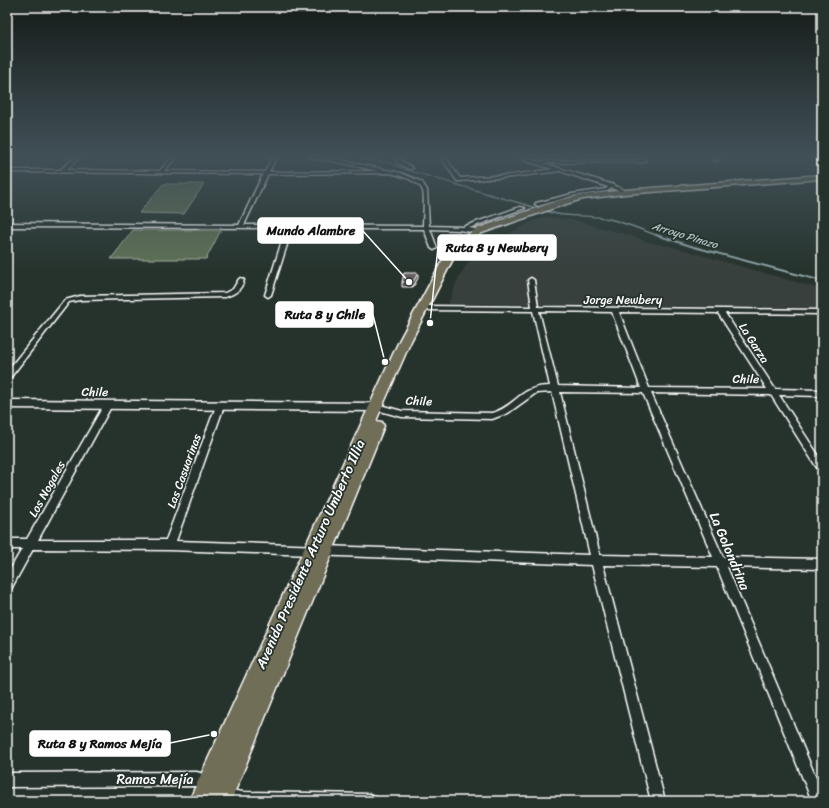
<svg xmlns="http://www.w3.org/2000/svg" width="829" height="808" viewBox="0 0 829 808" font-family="Sriracha,sans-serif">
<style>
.built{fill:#39403d}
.green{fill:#5f7154;stroke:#afb8aa}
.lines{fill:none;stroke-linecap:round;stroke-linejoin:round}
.stream-far1{stroke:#92a7a9;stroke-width:1.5}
.stream{stroke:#92a7a9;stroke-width:2}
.street-casing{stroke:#fff;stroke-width:3}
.secondary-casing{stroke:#fff;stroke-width:3}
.primary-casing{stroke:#fff;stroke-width:3}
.street{fill:#26332d;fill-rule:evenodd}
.secondary{fill:#26332d;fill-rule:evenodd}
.primary{fill:#716e59;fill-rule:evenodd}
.wall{fill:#585055;stroke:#fff}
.shaded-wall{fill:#474145;stroke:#fff}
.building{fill:#665d63;stroke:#fff}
.labels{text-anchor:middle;stroke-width:3.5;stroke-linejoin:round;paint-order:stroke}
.far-water-label{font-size:11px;font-style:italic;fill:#adbdbf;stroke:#26332d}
.street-label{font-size:12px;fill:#fff;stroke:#26332d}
.near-street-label{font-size:14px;fill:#fff;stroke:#26332d}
.leader{fill:none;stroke:#fff;stroke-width:1.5}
.callout-dot{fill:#fff;stroke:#26332d;stroke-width:1.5}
.callout{fill:#fff;stroke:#fff;stroke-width:1.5}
.callout-label{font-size:13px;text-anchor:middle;font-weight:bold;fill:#111}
</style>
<rect width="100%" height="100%" fill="#26332d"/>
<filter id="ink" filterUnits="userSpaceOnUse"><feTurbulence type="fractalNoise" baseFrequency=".025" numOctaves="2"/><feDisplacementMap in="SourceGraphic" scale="8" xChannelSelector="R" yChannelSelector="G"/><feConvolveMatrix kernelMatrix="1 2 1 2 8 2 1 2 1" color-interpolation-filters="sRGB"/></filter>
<g filter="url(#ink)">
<!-- built -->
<path class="built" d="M546 217 574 220 635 237 647 242 669 246 817 288 822 294V308L448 304 457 281 470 259 484 247 531 222Z"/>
<!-- green -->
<path class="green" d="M163 184H204L184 214 139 213Z
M133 230H221L206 259H111Z"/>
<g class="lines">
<!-- stream-far1 -->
<path class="stream-far1" d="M359 157 371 161 387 162 407 170 540 209
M544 210C560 218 590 214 609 219 626 223 642 230 659 236"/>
<!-- stream -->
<path class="stream" d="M656 235 694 247 822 281"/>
<!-- street casing -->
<g class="street-casing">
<path id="street" d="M76 157H80L66 170 160 171 172 157H176L164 171 265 172 272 157H276L269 172 378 171 329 160 327 161 308 157H327L391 171 401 173 422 182 427 190 429 226 464 227 465 226 520 207 525 208 469 228 481 230V232L479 233 458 230 430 229 437 248 434 250 431 248 424 229H292L271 295 268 297 265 295 286 228 7 227V223L239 225 263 174 7 172V170H60ZM390 173C399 175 420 181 423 191 425 200 423 216 423 226L244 225 268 174Z
M394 157H398L402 161 413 168 409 169 398 163Z
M441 157H445L460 178 512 175 553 169 526 161 520 157H525L539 162 541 161 644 160 646 161 644 162 543 163 614 185 627 192 623 193 612 188 607 191 572 196 538 206 535 204 536 203 572 194 606 189 608 187 560 171 512 177 459 181H457Z
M712 157H716L719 160 715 161Z
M812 157H817L822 159V162Z
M241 278 244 280C241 290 235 294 225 297L80 300 69 302 10 378 7 379V371L65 300 80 296 225 293 233 289 239 279Z
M531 278 534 280 538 307 822 310V314L725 313 775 389 822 390V396L779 395 822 461V472L819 471 771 395 651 393 723 557 822 559V569L727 567 822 792V801H812L717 567 603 565 665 801H651L592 565 169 550 33 549 11 589 7 590V575L22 549H7V539H27L105 403 108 402 112 405 38 540H166L216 406 220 403 224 406 176 541 590 555 552 392 536 393 508 413 492 419 402 417 373 409 372 407 376 404 402 411 492 413C517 406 519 386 550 386L533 311 423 310 420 308 423 306 532 307 528 280ZM539 311 612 312 641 388 558 386ZM619 312 718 313 767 389 649 388ZM560 392 643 393 713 557 600 555Z
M197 772 214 778 216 783 214 788 209 790 197 786 7 787V773Z
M224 784 236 791 243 792 369 794 374 796 376 801H227L219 796 217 791 219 786Z"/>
</g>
<!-- secondary casing -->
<g class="secondary-casing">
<path id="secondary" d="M7 400 376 403 380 404 382 407 380 410 376 411 7 408Z"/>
</g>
<!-- primary casing -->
<g class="primary-casing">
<path id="primary" d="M822 175V179L625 194 583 199 566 204 482 233 460 248 453 259 411 341 376 421 382 422 384 426 231 801H189L399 341 443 259 454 244 476 229 560 200 583 195 625 190Z"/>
</g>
<!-- street -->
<use href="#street" class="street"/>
<!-- secondary -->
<use href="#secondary" class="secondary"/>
<!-- primary -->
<use href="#primary" class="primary"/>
</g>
<!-- wall -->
<path class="wall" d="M418 278 413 287H402V282Z"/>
<!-- shaded-wall -->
<path class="shaded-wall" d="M418 273V278L413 287V282Z"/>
<!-- building -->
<path class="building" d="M404 273H418L413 282H402Z"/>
</g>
<!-- sky -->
<linearGradient id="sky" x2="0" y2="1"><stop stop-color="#151c19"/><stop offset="0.58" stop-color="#415057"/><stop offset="1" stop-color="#415057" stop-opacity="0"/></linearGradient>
<rect width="829" height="270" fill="url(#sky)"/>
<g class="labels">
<!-- far-water labels -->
<g class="far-water-label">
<text transform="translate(685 235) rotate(17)" y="4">Arroyo Pinazo</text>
</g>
<!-- street labels -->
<g class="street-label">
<text x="623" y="304">Jorge Newbery</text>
<text transform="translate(754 343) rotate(57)" y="4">La Garza</text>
<text transform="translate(746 379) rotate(1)" y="4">Chile</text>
<text transform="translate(95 392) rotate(1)" y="4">Chile</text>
<text transform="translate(419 401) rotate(2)" y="4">Chile</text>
<text transform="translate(184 471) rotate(-70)" y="4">Las Casuarinas</text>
<text transform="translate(47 489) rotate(-61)" y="4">Los Nogales</text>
</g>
<!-- near-street labels -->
<g class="near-street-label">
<text transform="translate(730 551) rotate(67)" y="5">La Golondrina</text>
<text transform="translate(310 554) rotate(-66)" y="5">Avenida Presidente Arturo Umberto Illia</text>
<text x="155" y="784">Ramos Mejía</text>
</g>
</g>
<!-- callouts -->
<path class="leader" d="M409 282L363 231M430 323L438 247M385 362L373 315M214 734L170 743"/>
<g class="callout-dot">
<circle cx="409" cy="282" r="4"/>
<circle cx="430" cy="323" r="4"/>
<circle cx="385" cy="362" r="4"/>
<circle cx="214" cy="734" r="4"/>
</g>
<g class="callout">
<rect x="258" y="218" width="105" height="25" rx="4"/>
<rect x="438" y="235" width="118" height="25" rx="4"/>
<rect x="276" y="302" width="97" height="25" rx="4"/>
<rect x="30" y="731" width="140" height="25" rx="4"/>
</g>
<g class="callout-label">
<text x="311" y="235">Mundo Alambre</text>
<text x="497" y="252">Ruta 8 y Newbery</text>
<text x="325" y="319">Ruta 8 y Chile</text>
<text x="100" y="748">Ruta 8 y Ramos Mejía</text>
</g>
<!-- margin -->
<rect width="829" height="808" fill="none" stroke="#26332d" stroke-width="24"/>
<rect x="12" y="12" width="805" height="784" fill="none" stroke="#fff" stroke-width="1.5" filter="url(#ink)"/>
</svg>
